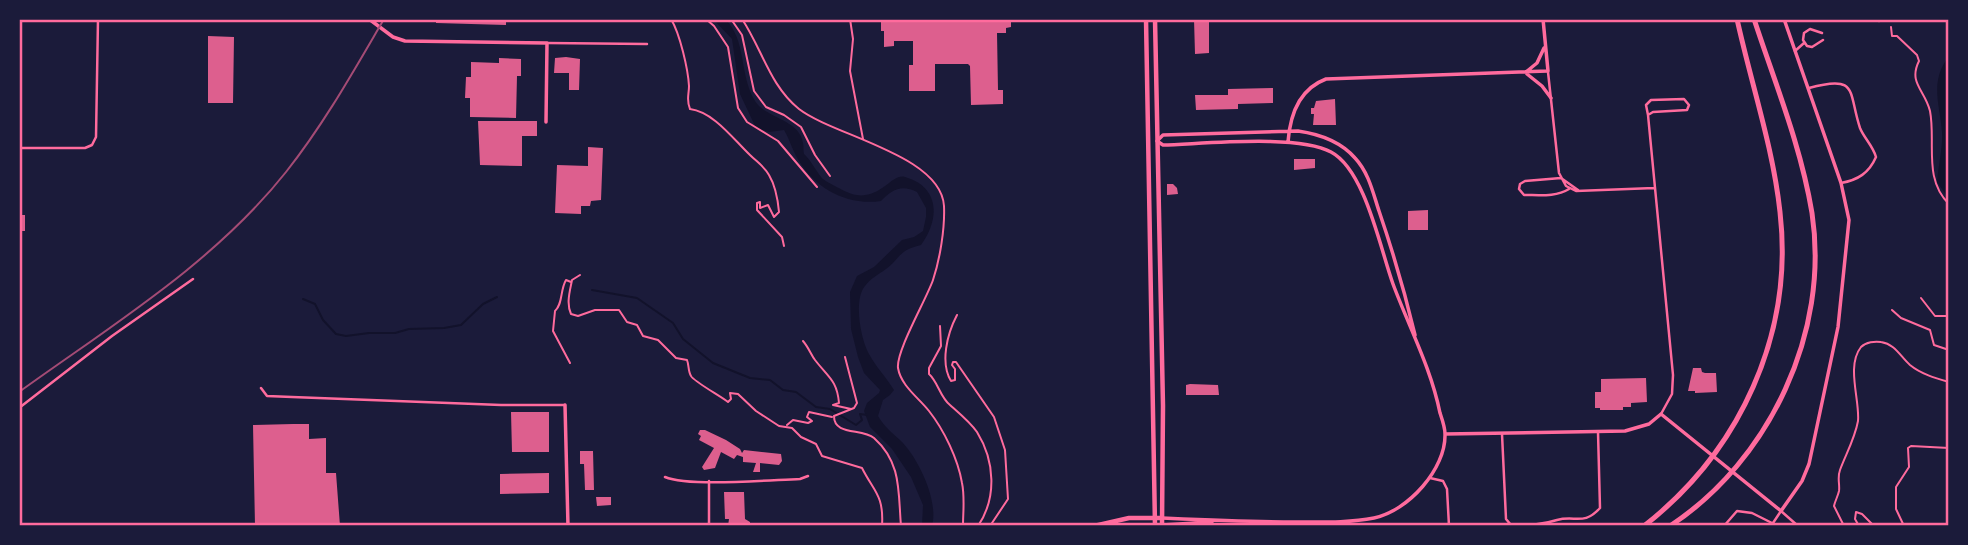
<svg xmlns="http://www.w3.org/2000/svg" width="1968" height="545" viewBox="0 0 1968 545" font-family="'Noto Sans',sans-serif">
<style>
.water{fill:#12122b}
.lines{fill:none;stroke-linecap:round;stroke-linejoin:round}
.stream{stroke:#12122b;stroke-width:2}
.building{fill:#dd5f8e}
.path{stroke:#ff6b9d;stroke-width:2}
.minor{stroke:#ff6b9d;stroke-width:2.5}
.tertiary{stroke:#ff6b9d;stroke-width:3.5}
.secondary{stroke:#ff6b9d;stroke-width:4.5}
.motorway{stroke:#ff6b9d;stroke-width:5}
.rail{stroke:#a44b75;stroke-width:2}
.neatline{fill:none;stroke:#ff6b9d;stroke-width:2.5}
</style>
<rect width="100%" height="100%" fill="#1b1b3a"/>
<!-- water -->
<path class="water" d="M713 19H725C747 40 739 75 755 101 766 119 799 119 803 143 804 147 803 150 804 154 811 160 819 176 823 179 828 183 846 192 852 194 880 202 891 173 905 177 940 187 940 219 921 245 897 251 902 257 886 269 879 274 870 279 865 286 853 300 861 340 869 354 876 367 886 377 894 390L890 395 883 400 878 416C883 425 892 433 900 440 918 457 939 501 932 526H922L923 505 911 477 892 449 870 427 864 411 867 403 879 393 880 390 864 373 858 357 851 329 850 292 857 276 874 267 902 240 914 237 923 231 926 217V208L917 192C901 184 892 190 881 201 848 206 816 189 799 161 793 152 790 140 784 130L769 132 756 128 740 94 732 39Z
M1949 56V169L1947 175 1949 179V199L1937 182C1938 168 1943 146 1942 132 1940 104 1929 82 1949 56Z"/>
<g class="lines">
<!-- stream -->
<path class="stream" d="M592 290 637 298 673 323 683 339 713 363 750 378 770 380 783 390 796 392 816 407 830 409 856 425 862 420 860 414 867 415
M303 299 315 304 323 320 336 334 346 336 369 333H395L409 329 444 328 461 325 483 304 497 297"/>
</g>
<!-- building -->
<path class="building" d="M436 19H506V25L436 23Z
M881 19H1011V27L1006 28V33H997L998 90H1003V104L971 105 970 66 968 64H935V91H909V65H913V41H894V46L884 47V31H881Z
M1194 19H1209V53L1195 54Z
M208 36 234 37 233 103H208Z
M566 57 580 59 579 90H569V73H554L555 58Z
M499 58 521 59V76H517L516 118 470 117V98H465L466 77H471V62L499 63Z
M1273 88V103L1238 104V109L1196 110 1195 95H1228V89Z
M1335 99 1336 125H1313L1314 114H1311V108H1314L1316 101Z
M478 121H537V136H522V166L480 165Z
M588 147 603 148 601 200 591 201 590 206H581V214L555 213 557 165 588 166Z
M1294 159H1315V168L1294 170Z
M1167 184H1173L1177 188 1178 194 1167 195Z
M1428 210V230H1408V211Z
M19 215H25V231H22V241H19Z
M1693 368H1701L1702 372 1705 373H1716L1717 392 1695 393V391H1688Z
M1646 378 1647 402 1631 403V407H1623V410H1600V408H1595V392H1601V379Z
M1190 384 1218 385 1219 395H1186V385Z
M511 412H549V452H512Z
M293 424H309V439L326 438V473H336L340 526H255L253 425Z
M700 430H705L726 440 740 449 742 453 744 450 781 454 782 461 779 465 760 463V472H753L756 463 743 462V457L737 455 734 459 721 452 715 468 704 470 702 467 714 448 699 440 701 436 698 434Z
M580 451H593L594 490H585L584 464H580Z
M549 473V493L500 494V474Z
M724 492H744L745 519 750 522V526H728L729 519H725Z
M596 497H611V505L597 506Z"/>
<g class="lines">
<!-- path -->
<path class="path" d="M671 19C680 34 688 69 689 86 689 95 686 100 690 109 714 112 734 140 750 155 757 162 764 166 769 175 775 185 778 201 779 212L774 217 768 205 760 208V202L757 203V210L782 237 784 246
M706 19 714 26 728 47 738 108 747 122 778 141 817 187
M731 19 742 35 754 91 766 107 784 115 801 127 815 155 830 176
M742 19C762 49 770 86 799 109 834 136 941 155 944 206 945 228 940 259 933 280 926 300 896 351 898 368 901 386 919 398 929 411 944 430 958 459 962 483 965 497 963 512 963 526
M850 19 853 39 850 71 863 139
M1891 27 1892 36H1897L1917 55 1919 61C1908 83 1925 90 1930 111 1936 142 1923 179 1949 204
M580 275 572 280C570 291 566 303 571 314L578 316 595 310H619L627 322 637 325 643 336 658 340 676 358 687 360C689 365 688 371 691 376 693 381 722 397 728 402L731 399 730 393 738 394 756 411 779 426 792 428 801 437 816 444 822 456 862 468C874 492 884 495 882 526
M1921 298 1935 316H1949
M1892 310 1901 318 1930 330 1934 345 1949 350
M957 315C947 334 940 363 951 381L955 380V369L952 365 953 362H956L994 417 1005 450 1008 499 990 526
M940 326 941 346 929 368V374C938 382 940 397 950 405 959 413 970 422 977 432 995 461 997 498 978 526
M803 341C809 348 811 355 815 360 828 377 837 380 839 403L833 405 851 409
M845 357 857 403 854 408 834 416C834 436 862 428 874 438 902 463 898 492 901 526
M570 363 553 331 555 311C563 304 560 290 566 280L571 282
M787 425 793 420 808 423 812 421 807 417 809 412 832 417
M1844 526 1834 506C1835 501 1838 496 1839 491 1840 484 1837 478 1840 470 1846 454 1855 438 1858 421 1860 400 1846 366 1861 347 1866 342 1875 341 1881 342 1895 344 1900 356 1910 365 1921 374 1935 378 1949 382
M1859 526 1855 519 1856 512 1862 514 1874 526
M1904 526 1896 509V487L1909 467 1908 448 1911 446 1949 448"/>
<!-- minor -->
<path class="minor" d="M1879 19V21
M1822 33 1810 29 1804 33 1803 40 1807 46 1812 47 1823 40
M547 43 647 44
M1795 51 1804 43
M1548 72 1559 173 1566 186 1576 191 1654 188
M1809 88C1859 74 1848 92 1860 128 1864 138 1873 146 1876 157 1869 173 1858 180 1841 183
M1648 115 1646 105 1651 100 1684 99 1689 105 1687 110 1653 112 1648 115 1673 375 1672 394 1661 414
M19 148H85L92 145 96 137 98 19
M1561 178 1525 181 1520 184 1519 189 1524 195C1540 195 1556 197 1569 189
M1561 178 1578 190
M261 388 267 396 292 397 501 405H565
M19 408 112 336 193 279
M1502 434 1506 519 1511 525C1528 525 1542 525 1557 520 1575 515 1584 526 1600 508L1598 432
M665 477C688 487 770 480 800 479L808 476
M1430 478 1443 481 1447 489 1449 526
M709 481V526
M1724 526 1737 511 1752 513 1772 523
M1771 526 1781 511 1798 526"/>
<!-- tertiary -->
<path class="tertiary" d="M369 19 393 37 405 41 547 43 546 122
M1526 72 1537 63 1544 48
M1527 74 1542 86 1551 98
M1288 142C1290 115 1299 89 1326 79L1548 71 1543 19
M565 405 568 526
M1445 434 1625 431 1649 424 1661 414 1781 511 1802 481 1809 464 1838 327 1849 220 1841 183 1784 19
M1162 518C1207 520 1250 522 1295 522 1321 522 1349 523 1374 518 1408 511 1446 469 1445 434 1445 427 1442 419 1440 413 1431 368 1409 327 1393 284 1380 248 1365 170 1331 152 1298 134 1203 144 1163 145L1157 141 1163 135 1298 131C1319 134 1341 142 1355 158 1369 173 1373 193 1379 211 1393 252 1405 293 1415 335
M1162 525 1212 522"/>
<!-- secondary -->
<path class="secondary" d="M1146 19 1155 526
M1155 19 1163 406 1162 526
M1094 526 1129 518H1162
M1131 526 1162 525"/>
<!-- motorway -->
<path class="motorway" d="M1644 526C1740 451 1794 334 1780 212 1773 147 1751 83 1737 19
M1670 526C1770 460 1830 332 1812 213 1801 146 1775 83 1754 19"/>
<!-- rail -->
<path class="rail" d="M19 392C112 325 214 263 286 172 324 124 353 72 384 19"/>
</g>
<!-- border -->
<rect width="1968" height="545" fill="none" stroke="#1b1b3a" stroke-width="42"/>
<rect x="21" y="21" width="1926" height="503" class="neatline"/>
</svg>
